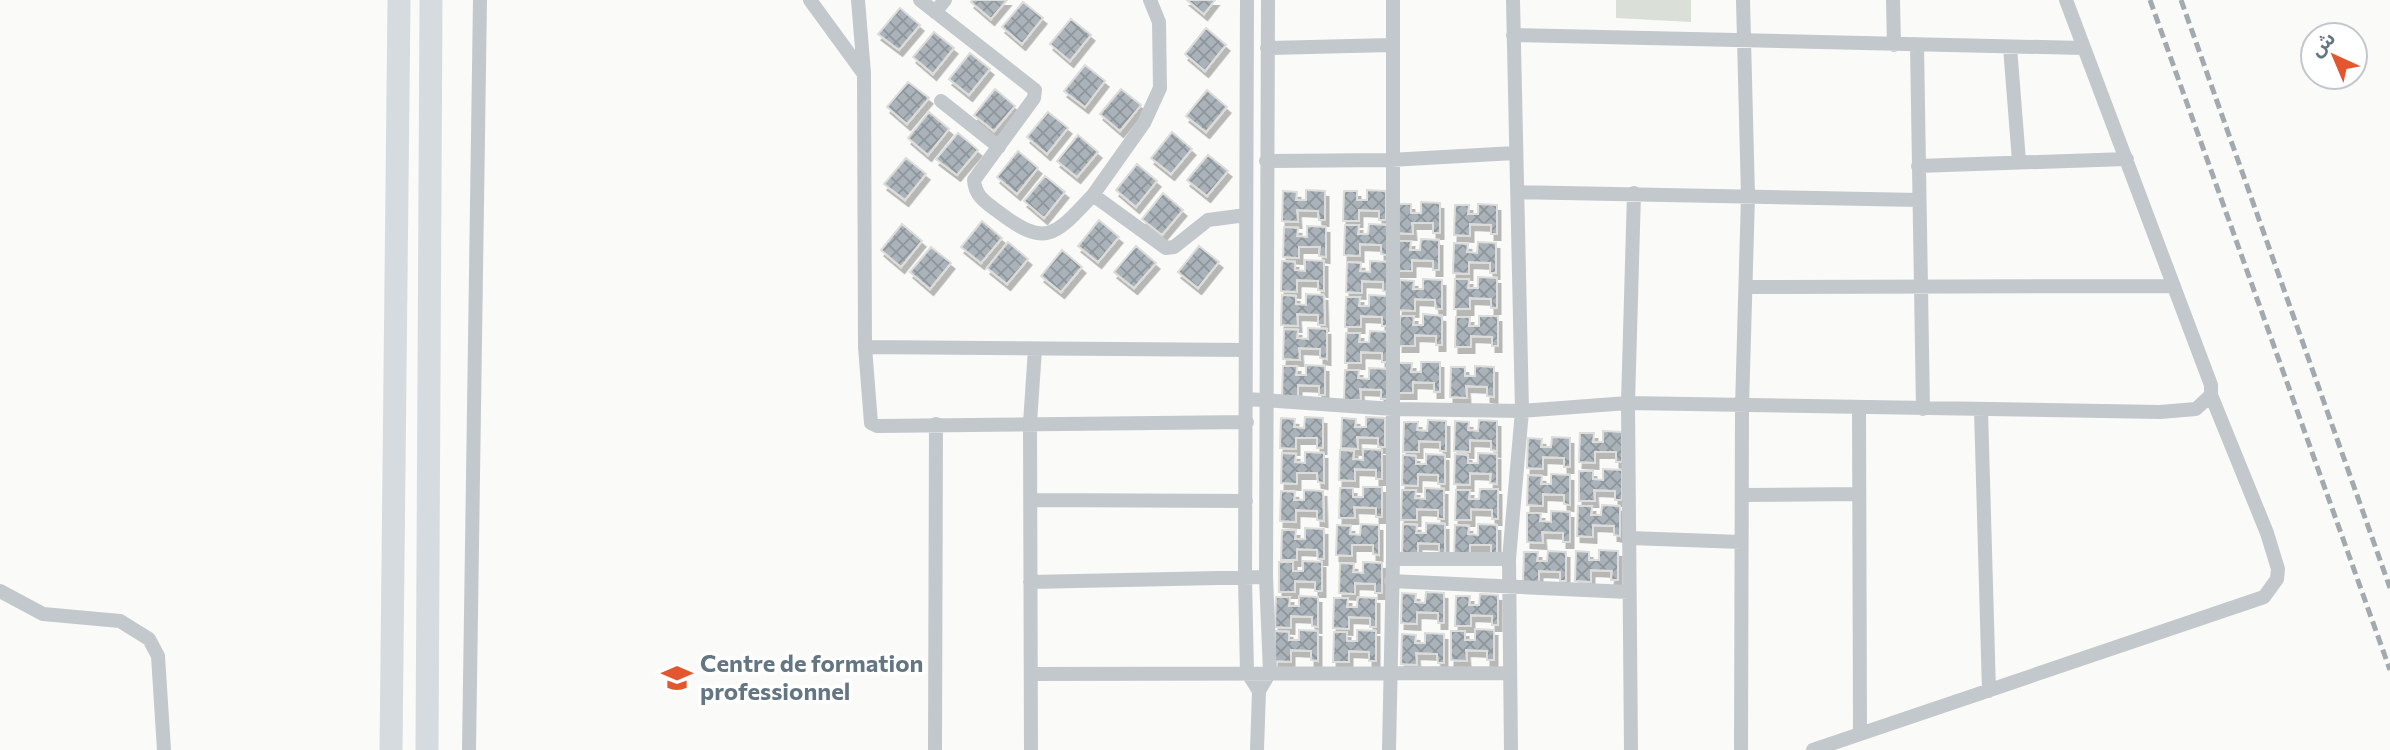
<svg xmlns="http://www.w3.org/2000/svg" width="2390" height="750" viewBox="0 0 2390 750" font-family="Commissioner,'Noto Sans Arabic',sans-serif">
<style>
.green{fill:#dadfd7}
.building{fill:url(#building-cross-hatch);stroke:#dcdcda;stroke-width:2;filter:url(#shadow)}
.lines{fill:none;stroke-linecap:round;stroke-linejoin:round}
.minor{stroke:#c3c8cc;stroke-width:14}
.primary{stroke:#d6dbdf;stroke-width:23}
.rail{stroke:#a2aab0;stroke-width:5;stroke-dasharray:10 5;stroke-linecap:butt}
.labels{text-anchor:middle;stroke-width:7;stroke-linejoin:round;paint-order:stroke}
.poi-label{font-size:24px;font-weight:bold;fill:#657683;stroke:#fff;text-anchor:start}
</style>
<defs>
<pattern id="building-cross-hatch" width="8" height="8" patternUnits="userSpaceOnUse" patternTransform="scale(1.75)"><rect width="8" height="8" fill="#aab3b9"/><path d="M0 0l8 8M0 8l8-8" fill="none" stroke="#8e969c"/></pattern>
<filter id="shadow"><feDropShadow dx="3.5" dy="6" stdDeviation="0" flood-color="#0004"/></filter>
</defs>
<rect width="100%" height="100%" fill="#fafaf8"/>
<!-- green -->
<path class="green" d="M1616 0H1691V22L1616 18Z"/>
<!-- building -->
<path class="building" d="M973 0H1007L991 19 971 2Z
M1187 0H1215L1204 14Z
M1023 2 1043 18 1022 44 1002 27Z
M900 8 920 25 899 50 878 34Z
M1071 19 1091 35 1070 61 1050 44Z
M1206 28 1226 45 1205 71 1185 54Z
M934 32 954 48 933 74 913 57Z
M970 53 990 69 969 95 949 79Z
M1085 65 1105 81 1085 107 1064 91Z
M908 82 929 98 907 124 887 107Z
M995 89 1015 106 994 131 974 115Z
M1121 89 1141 105 1120 131 1100 114Z
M1207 90 1227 107 1206 132 1186 116Z
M929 112 949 129 928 155 908 138Z
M1048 112 1068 128 1047 154 1027 137Z
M1172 132 1192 149 1171 174 1151 158Z
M958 133 978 150 957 175 936 159Z
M1078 135 1098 152 1077 177 1057 161Z
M1018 151 1038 168 1017 194 997 177Z
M1208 155 1228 171 1207 196 1187 180Z
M906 158 926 174 905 200 884 184Z
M1137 164 1157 181 1136 207 1116 190Z
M1045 176 1065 192 1044 218 1024 201Z
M1306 190 1325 191V220H1319L1318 211 1297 210 1298 222 1282 221 1283 191 1297 192 1296 200H1306Z
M1367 190 1386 191V220H1379V211L1359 210V221H1343L1344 191H1357V200H1367Z
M1163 193 1183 210 1162 235 1142 219Z
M1421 202 1440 203V233H1433V223H1412L1413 234 1396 233 1397 204H1411V213H1421Z
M1478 204 1497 205V234H1491V225L1470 224V236L1454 235 1455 205H1469L1468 214H1478Z
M1099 220 1119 237 1098 262 1078 246Z
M982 221 1002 238 981 263 961 247Z
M902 224 922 241 901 267 881 250Z
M1369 224 1387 225V255L1381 254V245L1360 244V256L1344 255 1345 225H1359L1358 234H1368Z
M1307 226 1326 227V257L1319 256 1320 247H1299V258L1283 257 1284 227 1298 228 1297 236 1307 237Z
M1421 239 1439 240V270H1433V261L1412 260V271H1396L1397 241H1411L1410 250H1420Z
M1008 242 1028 259 1007 284 987 268Z
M1478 242 1496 243V273H1490V263L1469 262V274L1453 273 1454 243 1468 244 1467 252 1477 253Z
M1136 246 1156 263 1134 288 1114 272Z
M1199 246 1219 262 1198 288 1178 272Z
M931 247 951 263 930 289 910 272Z
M1062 250 1082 267 1061 292 1041 276Z
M1305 260 1324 261V291L1318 290V281L1297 280V292L1281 291 1282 261 1295 262V270L1305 271Z
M1370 261 1389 262V292L1383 291V282L1362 281V293L1346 292 1347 262 1361 263 1360 271 1370 272Z
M1478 277 1497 278V308H1491V299L1470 298V309H1454L1455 279H1469L1468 288H1478Z
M1423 279 1442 280V309H1436L1435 300 1415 299V311L1399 310 1400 280 1414 281 1413 289H1423Z
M1306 294 1324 295 1325 325H1318V315L1297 314 1298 326 1281 325 1282 295 1296 296V304L1306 305Z
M1369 295 1388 296V326H1382V317L1361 316V327H1345L1346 297H1360L1359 306H1369Z
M1423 314 1442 316V345H1436V336L1415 335V346H1399L1400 316H1414L1413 325H1423Z
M1479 316H1498V346H1492V337L1471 336V347H1455L1456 317H1470L1469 326H1479Z
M1308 328 1327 329V359L1320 358V349L1299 348 1300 360 1283 359 1284 329 1298 330 1297 338 1308 339Z
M1370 331 1388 332 1389 362H1382V353L1361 352V363H1345L1346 333H1360L1359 342H1369Z
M1421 362H1440V392H1434V383L1413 382V393H1397L1398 363H1412L1411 372H1421Z
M1306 365 1325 366V395H1319V386L1298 385V397L1282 396 1283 366H1297L1296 375H1306Z
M1475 366 1494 367V397L1487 396V387L1466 386 1467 398 1450 397 1451 367H1465V376H1475Z
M1369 368 1388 369 1387 399H1381V390L1360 389 1361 400H1344L1345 370H1359L1358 378 1369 379Z
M1305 417 1323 418V448H1317V438H1296V449L1280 448 1281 418 1295 419 1294 427 1304 428Z
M1366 417 1385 418V447H1378V438L1357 437 1358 449 1341 448 1342 418 1356 419 1355 427H1366Z
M1428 420 1446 421V451H1440V442L1419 441V452H1403L1404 422H1418L1417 430 1427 431Z
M1479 420 1497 421V451L1491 450V441L1470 440V452L1454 451 1455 421 1469 422 1468 430 1478 431Z
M1603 431 1622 432V462H1616V452H1595V463L1579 462 1580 433H1594L1593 442H1603Z
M1552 437 1570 438V467H1564V458L1543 457V469L1527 468 1528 438 1542 439 1541 447H1551Z
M1363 449 1382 450V479H1376V470L1355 469V481L1339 480 1340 450 1354 451 1353 459 1363 460Z
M1305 452 1324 453V483L1318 482 1317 473H1297V484L1281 483 1282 453 1296 454 1295 462 1305 463Z
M1478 453 1497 454V484L1490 483 1491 474 1470 473V485L1454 484 1455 454 1468 455V463H1478Z
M1426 454 1445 455V484H1438V475L1418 474V486L1402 485 1403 455 1416 456V464H1426Z
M1603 469 1622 470V500H1615V491L1594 490 1595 501H1579V471H1593V479L1603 480Z
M1551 474 1570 475V505L1564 504V495L1543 494V506L1527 505 1528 475 1542 476 1541 484H1551Z
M1363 487H1382V517H1376V508L1354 507 1355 518H1339L1340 488H1353V497H1363Z
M1425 488 1444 489V519H1438V510L1417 509V520H1401L1402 490H1416L1415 498 1425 499Z
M1480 489H1498V519H1492V510L1471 509V520H1455L1456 490H1470L1469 499H1479Z
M1304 490 1323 491 1324 521 1317 520V511L1296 510V522L1280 521 1281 491 1295 492 1294 500H1304Z
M1602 505 1620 506V536L1614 535V526L1593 525V537L1577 536 1578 506H1592L1591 515H1601Z
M1551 511 1570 512V542H1563V533L1542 532 1543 543 1527 542V513H1541L1540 521 1551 522Z
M1426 523 1445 524V554L1439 553V544L1418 543V555L1402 554 1403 524 1417 525 1416 533H1426Z
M1361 524 1379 525V555L1373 554V545H1352V556L1336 555 1337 525 1351 526 1350 534 1360 535Z
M1478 524 1497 525V555L1491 554V545H1470V556L1454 555 1455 525 1469 526 1468 534 1478 535Z
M1305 528 1324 529V559H1318L1317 550 1297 549V560H1281L1282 530H1296L1295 539H1305Z
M1599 550 1618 551V580H1611L1612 571 1591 570V582L1575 581 1576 551 1589 552V560H1599Z
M1548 551 1566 552V581H1560V572L1539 571V583L1523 582 1524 552H1538L1537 561H1547Z
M1303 561 1322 562V591H1315V582L1295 581V592H1279V562H1293V571H1303Z
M1363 562 1382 563V593H1375V584L1355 583V594L1339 593 1340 563 1354 564 1353 572 1363 573Z
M1426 592 1444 593V623H1438V613L1417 612V624L1401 623 1402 593 1416 594 1415 602 1425 603Z
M1480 594 1498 595V625H1492V616L1471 615V626H1455L1456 596H1470L1469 605H1479Z
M1299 596 1318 597V627L1312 626V617L1291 616V628L1275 627 1276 597H1290L1289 606H1299Z
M1358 597 1376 598V627H1370V618L1349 617V629L1333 628 1334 598H1348L1347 607H1357Z
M1475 629 1494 630V660H1487V651L1466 650 1467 661 1451 660V631H1465V640H1475Z
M1299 630 1318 631V661L1311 660V651L1291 650V662L1275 661V631L1289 632V640H1299Z
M1357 630 1376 631V661H1369V652L1349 651V662H1333L1334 632H1347V641H1357Z
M1425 633 1444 634V663H1438L1437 654 1416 653 1417 665 1401 664 1402 634 1416 635 1415 643H1425Z"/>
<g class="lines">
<!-- minor -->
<path class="minor" d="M810 0 864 74 865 347 871 423 877 426 1247 422
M858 0 864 73
M920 0 1035 90 1034 98 974 180C975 197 987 203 1000 213 1047 249 1056 234 1093 195L1166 248 1174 247 1208 220 1246 215
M1247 0 1245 579 1247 672 1259 691
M1893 0 1894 45
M935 12 945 0
M1513 35 2083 48
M1917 45 1923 409
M2010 47 2019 161
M1267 48 1391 45
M941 101 999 147
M1266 161 1390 160 1515 153
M1918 166 2127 159
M1517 192 1919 200
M1093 195 1144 123 1160 88 1159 22 1150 0
M1746 287 2174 286
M865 347 1246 350
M1247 399 1393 409 1522 411 1628 403 2160 412 2196 409 2211 395V385L2066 0
M1859 408 1860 733
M1981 410 1989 691
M1742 495 1859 494
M1032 500 1246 501
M1630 538 1741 542
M1393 559H1509
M1391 581 1629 592
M1030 582 1266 577
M0 591 43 614 120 621 149 639 158 656 164 750
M1031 674 1510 673
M469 750 480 0
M935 750 936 424
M1031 750 1030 423 1035 349
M1257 750 1259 691 1270 672 1266 577 1268 0
M1389 750 1393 559V0
M1511 750 1509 559 1522 411 1513 0
M1631 750 1628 403 1634 193
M1741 750 1742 407 1748 196 1743 0
M1813 750 2264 597 2277 579 2278 569 2267 533 2211 395"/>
<!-- primary -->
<path class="primary" d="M391 750 399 0
M427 750 431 0"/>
<!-- rail -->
<path class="rail" d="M2150 0 2390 670
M2181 0 2390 588"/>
</g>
<!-- icons -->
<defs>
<g id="university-bare" transform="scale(2.415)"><path d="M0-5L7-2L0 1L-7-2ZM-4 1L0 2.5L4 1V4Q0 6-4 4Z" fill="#e4572e" stroke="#fff" stroke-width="2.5" paint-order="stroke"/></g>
</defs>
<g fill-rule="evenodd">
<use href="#university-bare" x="677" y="678"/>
</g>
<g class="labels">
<!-- poi labels -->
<g class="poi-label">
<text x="700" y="672">Centre de formation<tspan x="700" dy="28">professionnel</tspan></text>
</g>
</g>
<!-- north arrow -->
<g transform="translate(2334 56) rotate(316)"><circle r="33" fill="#ffffff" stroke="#c1c8cd" stroke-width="2"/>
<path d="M0-5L12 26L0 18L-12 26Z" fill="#e4572e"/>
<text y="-10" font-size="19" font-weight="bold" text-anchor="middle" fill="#657683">ش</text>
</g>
</svg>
